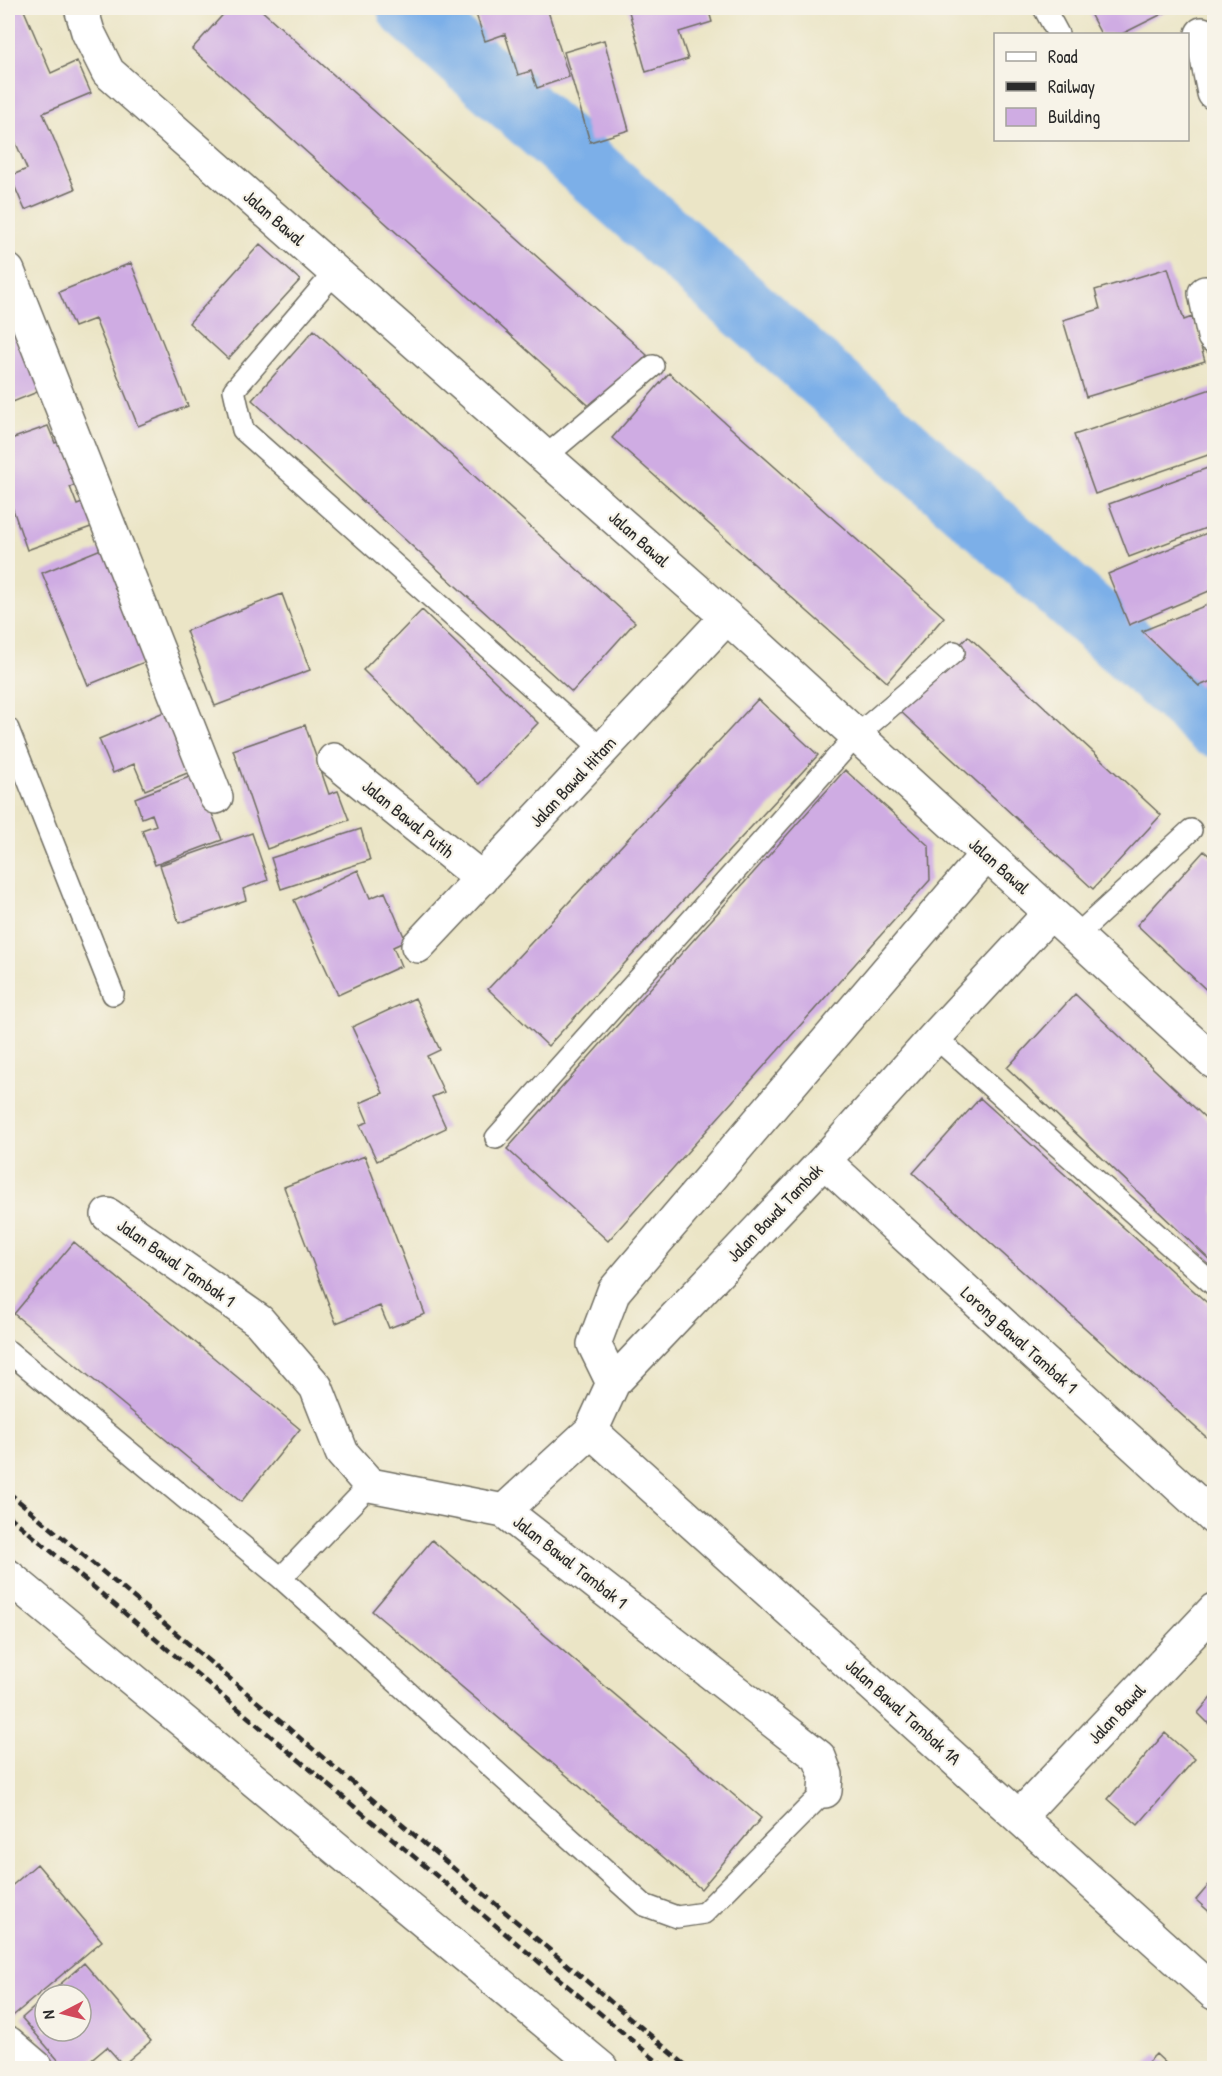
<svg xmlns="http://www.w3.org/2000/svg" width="1222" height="2076" viewBox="0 0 1222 2076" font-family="'Patrick Hand',sans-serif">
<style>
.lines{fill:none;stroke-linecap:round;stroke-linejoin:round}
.river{stroke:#7bafe8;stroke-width:64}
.building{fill:#cface3}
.service-casing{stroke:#6e6c61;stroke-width:24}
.minor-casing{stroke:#6e6c61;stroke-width:36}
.service{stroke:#fff;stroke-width:21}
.minor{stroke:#fff;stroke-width:33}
.rail{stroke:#2b2b2b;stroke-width:4.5;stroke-dasharray:9 4.5;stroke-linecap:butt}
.labels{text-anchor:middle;stroke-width:4.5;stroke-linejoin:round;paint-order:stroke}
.street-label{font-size:18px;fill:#2b2b2b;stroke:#f7f3e8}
</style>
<rect width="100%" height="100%" fill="#f7f3e8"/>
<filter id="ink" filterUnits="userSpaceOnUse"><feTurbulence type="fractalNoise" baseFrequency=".0167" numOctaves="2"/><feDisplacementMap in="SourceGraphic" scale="12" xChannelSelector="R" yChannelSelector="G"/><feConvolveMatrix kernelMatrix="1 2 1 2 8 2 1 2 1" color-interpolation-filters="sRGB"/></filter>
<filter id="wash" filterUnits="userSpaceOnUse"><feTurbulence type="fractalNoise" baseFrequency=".008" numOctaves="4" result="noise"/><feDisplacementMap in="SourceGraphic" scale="24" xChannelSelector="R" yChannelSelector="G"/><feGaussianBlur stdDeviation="1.35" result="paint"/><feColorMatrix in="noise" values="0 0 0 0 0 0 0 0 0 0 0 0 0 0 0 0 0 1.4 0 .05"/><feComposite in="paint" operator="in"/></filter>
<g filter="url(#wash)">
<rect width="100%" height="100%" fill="#ebe5c6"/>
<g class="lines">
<!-- river -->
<path class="river" d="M409 8 1214 725"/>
</g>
<g id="blocks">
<!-- building -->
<path class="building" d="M8 8H23L51 73 77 61 91 93 43 113 75 189 25 210 10 176 27 169 9 127 8 128Z
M229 8H259L647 355 596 412 192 49Z
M474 8H547L569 77 537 88 531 71 518 75 505 34 485 41Z
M628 8H708L712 22 679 32 688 59 646 72Z
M1087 8H1174L1122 34H1101Z
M604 40 629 130 590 142 564 52Z
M260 244 300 280 228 359 189 323Z
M131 263 188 406 138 426 95 319 74 327 59 292Z
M1168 268 1184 320 1192 317 1205 361 1086 397 1063 320 1100 309 1095 290Z
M8 275 47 388 8 404Z
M314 330 635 622 572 692 252 400Z
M669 373 944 617 887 682 612 438Z
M1214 388V453L1095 494 1074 435Z
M48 426 55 443 71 437 86 480 70 487 77 505 93 499 102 523 27 550 8 495V440Z
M1213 466 1214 471V525L1129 557 1109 504Z
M1214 530V589L1129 625 1108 574Z
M106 547 152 659 88 685 42 573Z
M282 594 310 670 215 706 186 631Z
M1214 602V680L1199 686 1142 631Z
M422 610 538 723 479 784 363 670Z
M968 636 1161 815 1093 889 900 711Z
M758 699 818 755 548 1046 488 989Z
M171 709 195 770 145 790 134 764 113 773 99 739Z
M305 725 329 794 338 791 349 820 267 849 233 750Z
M845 770 929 846 930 880 608 1241 507 1149Z
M197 774 222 840 155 865 142 830 156 825 152 814 142 818 135 798Z
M361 829 370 860 281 889 271 858Z
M252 833 268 880 243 889 246 900 179 923 160 865Z
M1204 851 1214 860V997L1137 925Z
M358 870 370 898 385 892 406 941 393 947 401 966 338 995 294 900Z
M1075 994 1214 1126V1264L1007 1068Z
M415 998 440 1050 427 1056 444 1092 432 1097 446 1128 377 1161 360 1125 368 1122 360 1103 383 1093 352 1027Z
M980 1098 1214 1309V1444L913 1173Z
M365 1156 425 1314 389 1328 380 1306 336 1323 284 1187Z
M74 1242 300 1429 241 1502 14 1314Z
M432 1540 761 1818 701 1889 372 1611Z
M1214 1694V1729L1198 1713Z
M1165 1733 1195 1759 1138 1825 1108 1799Z
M37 1864 102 1941 8 2020V1889Z
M1214 1879V1916L1196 1900Z
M84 1963 151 2041 123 2065 107 2047 82 2068H65L22 2018 45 1998V2031H81V1995H48Z
M1156 2054 1171 2068H1142Z"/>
</g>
</g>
<g filter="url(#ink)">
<use href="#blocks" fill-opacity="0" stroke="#6e6c61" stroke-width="1.5"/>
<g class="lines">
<!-- service casing -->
<g class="service-casing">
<path id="service" d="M1044 8 1058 34
M335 272 234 390 243 430 603 750
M546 456 653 366
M8 729 113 994
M1076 936 1191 830
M935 1037 1214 1285
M496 1138 856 736 954 652
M8 1351 281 1578 644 1905 677 1917 704 1913 825 1791
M281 1578 370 1485"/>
</g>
<!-- minor casing -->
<g class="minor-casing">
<path id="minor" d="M81 8 88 32 108 72 727 617 1214 1062
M1202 34 1214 93
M8 271 216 797
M1205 293 1214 336
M334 760 482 879
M418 946 727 617
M824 1161 1214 1518
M108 1215 259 1321 316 1387 342 1453 370 1485 504 1511 819 1757 826 1775 825 1791
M613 1383 594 1344 614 1291 986 855
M591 1431 1214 1993
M504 1511 591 1431 613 1383 824 1161 935 1037 1050 913
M8 1576 601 2068
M1019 1817 1214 1610
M8 2043 37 2068"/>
</g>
<!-- service -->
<use href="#service" class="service"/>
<!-- minor -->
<use href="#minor" class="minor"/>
<!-- rail -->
<path class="rail" d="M8 1492 241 1688 689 2068
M8 1515 665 2068"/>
</g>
</g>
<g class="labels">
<!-- street labels -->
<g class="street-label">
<text transform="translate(274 218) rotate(41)" y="6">Jalan Bawal</text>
<text transform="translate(639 539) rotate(42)" y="6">Jalan Bawal</text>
<text transform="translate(573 782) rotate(-47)" y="6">Jalan Bawal Hitam</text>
<text transform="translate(408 819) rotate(39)" y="6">Jalan Bawal Putih</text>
<text transform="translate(999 866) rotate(42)" y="6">Jalan Bawal</text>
<text transform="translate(775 1213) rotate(-46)" y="6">Jalan Bawal Tambak</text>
<text transform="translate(176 1263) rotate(35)" y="6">Jalan Bawal Tambak 1</text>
<text transform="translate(1019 1340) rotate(42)" y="6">Lorong Bawal Tambak 1</text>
<text transform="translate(570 1562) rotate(38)" y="6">Jalan Bawal Tambak 1</text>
<text transform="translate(903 1712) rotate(42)" y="6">Jalan Bawal Tambak 1A</text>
<text transform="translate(1117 1714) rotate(-47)" y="6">Jalan Bawal</text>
</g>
</g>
<!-- margin -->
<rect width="1222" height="2076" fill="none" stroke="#f7f3e8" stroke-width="30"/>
<!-- legend -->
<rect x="994" y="33" width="195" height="108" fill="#f7f3e8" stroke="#a5a39c" stroke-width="1.5"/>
<rect x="1006" y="52" width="30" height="9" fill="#ffffff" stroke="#a5a39c" stroke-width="1.5"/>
<text x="1048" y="63" font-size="18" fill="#2b2b2b">Road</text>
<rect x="1006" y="82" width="30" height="9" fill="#2b2b2b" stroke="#a5a39c" stroke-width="1.5"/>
<text x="1048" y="93" font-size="18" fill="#2b2b2b">Railway</text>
<rect x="1006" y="108" width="30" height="18" fill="#cface3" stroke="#a5a39c" stroke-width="1.5"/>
<text x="1048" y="123" font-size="18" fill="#2b2b2b">Building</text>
<!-- north arrow -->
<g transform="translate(63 2013) rotate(263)"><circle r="28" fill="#f7f3e8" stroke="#a5a39c" stroke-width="1.5"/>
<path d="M0-4.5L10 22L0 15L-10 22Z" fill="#d1495b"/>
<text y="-9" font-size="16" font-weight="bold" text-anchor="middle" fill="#2b2b2b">N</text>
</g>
</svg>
